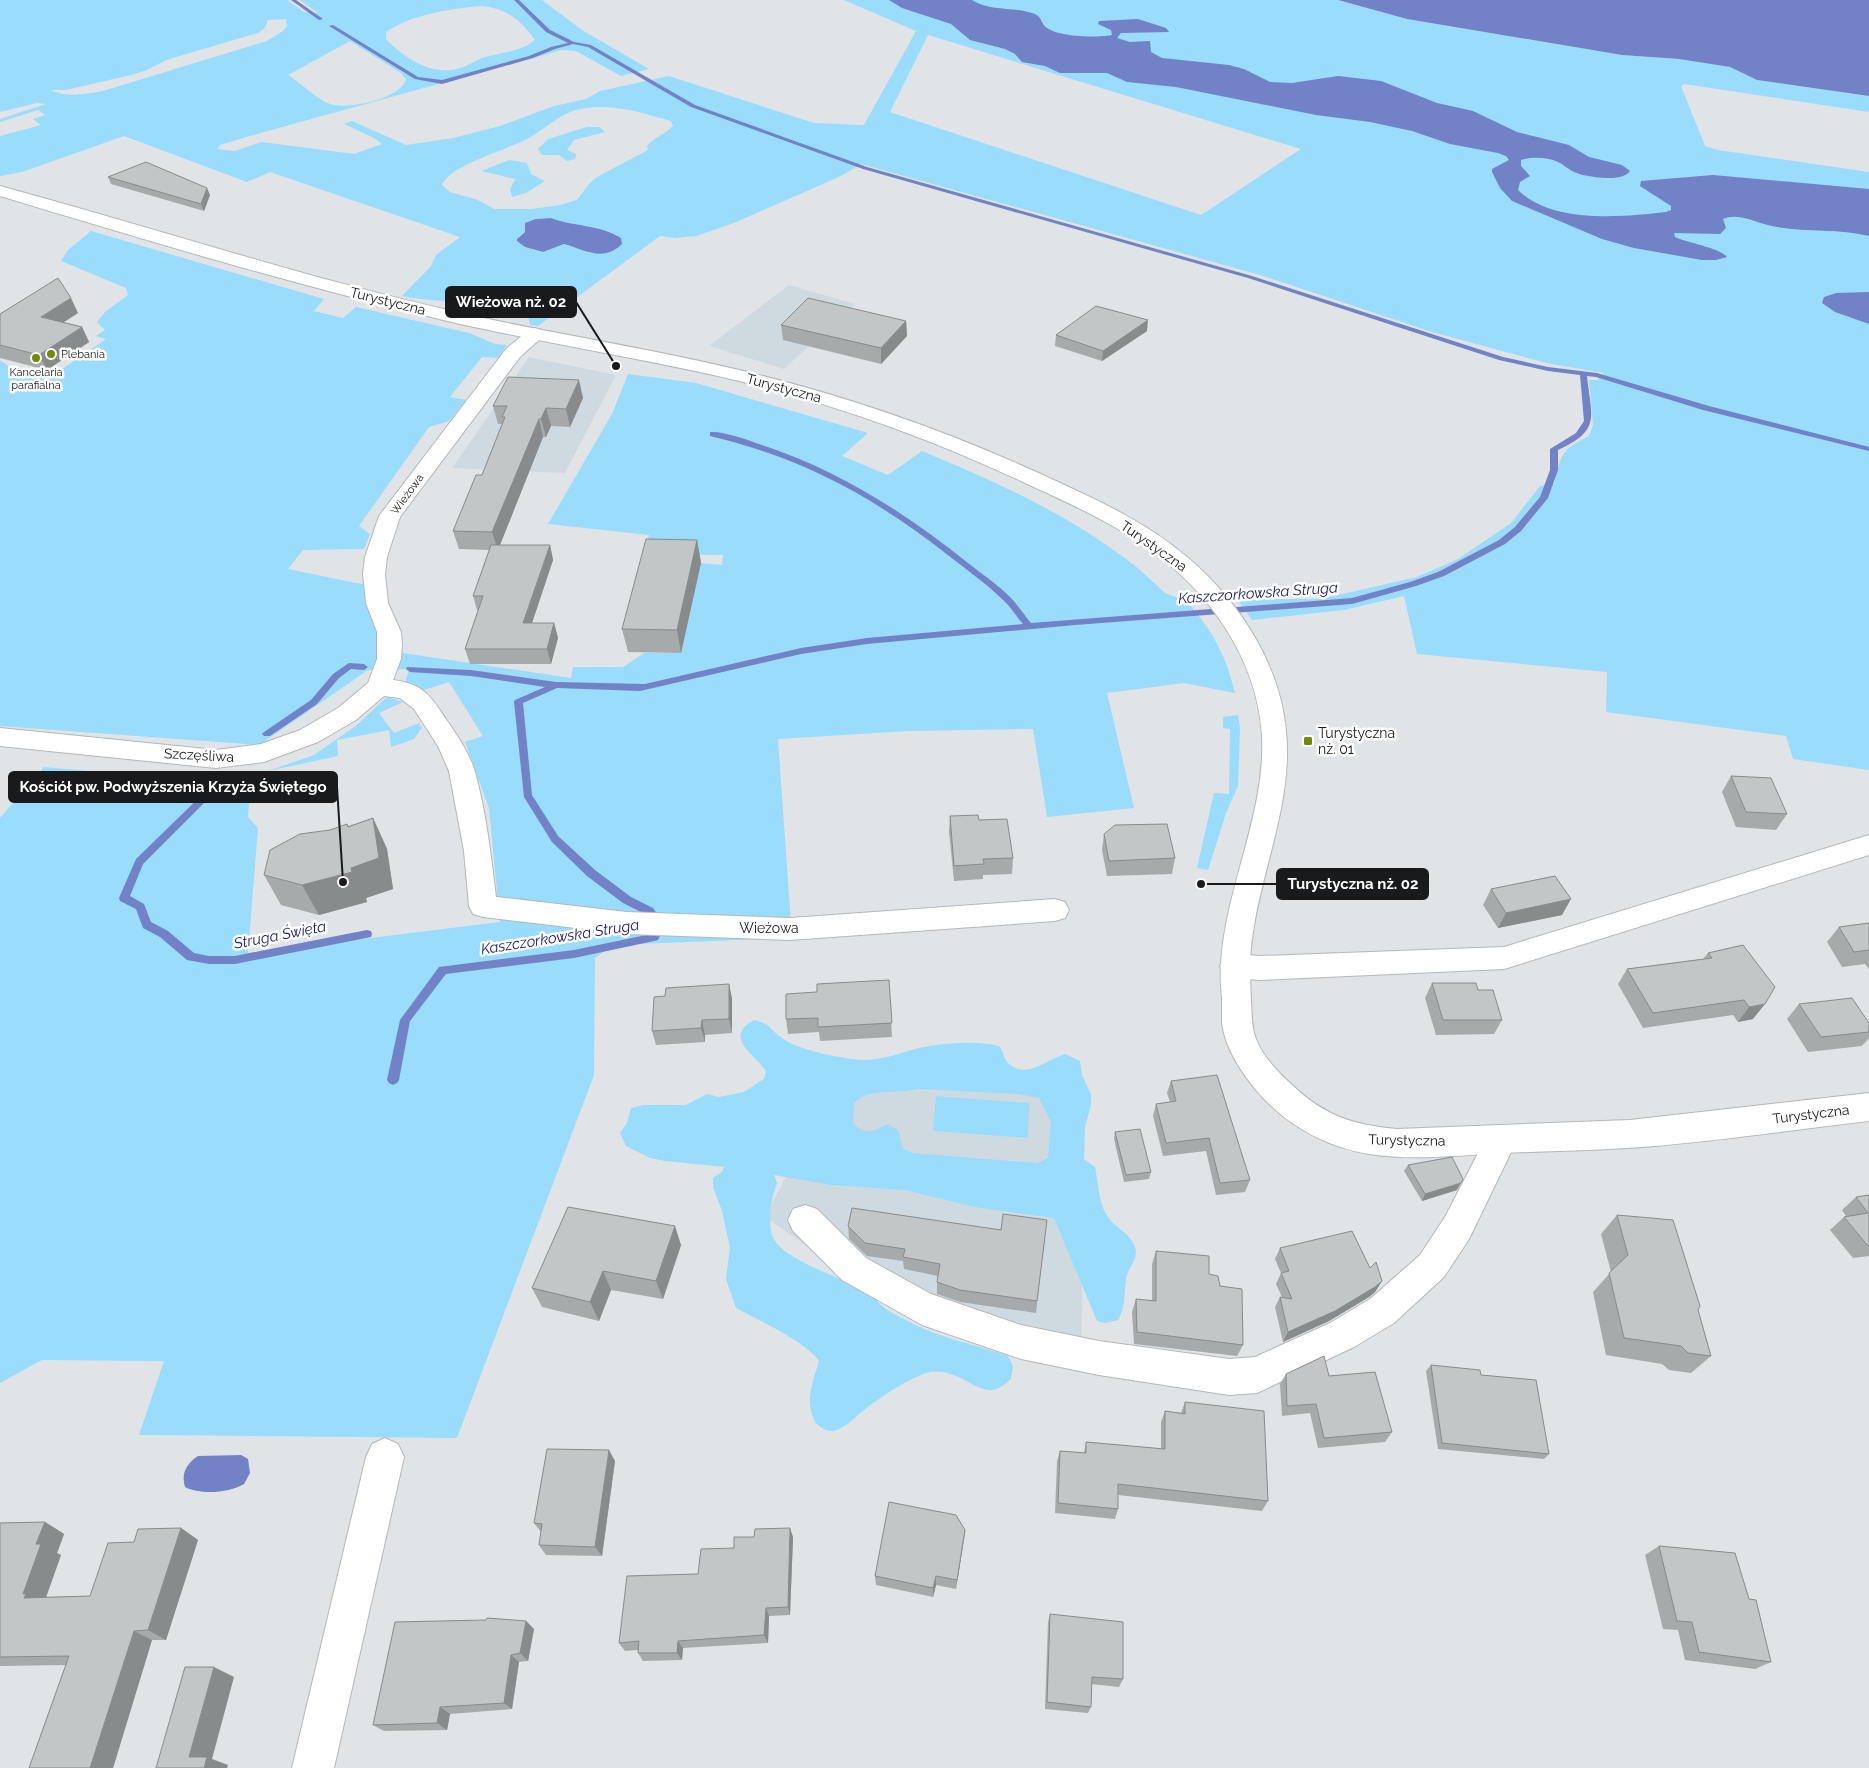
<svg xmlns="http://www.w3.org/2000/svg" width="1869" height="1768" viewBox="0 0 1869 1768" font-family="Raleway,sans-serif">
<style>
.built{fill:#cfdae0}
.green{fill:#9adcfc;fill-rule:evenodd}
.water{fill:#7182c6}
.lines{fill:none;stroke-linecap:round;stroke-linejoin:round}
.stream{fill:#7182c6;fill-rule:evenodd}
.minor-casing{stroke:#b4b7b9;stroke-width:2}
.tertiary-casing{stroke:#b4b7b9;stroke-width:2}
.minor{fill:#fff;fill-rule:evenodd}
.tertiary{fill:#fff;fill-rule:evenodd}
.wall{fill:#a7aaab}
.shaded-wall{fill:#888b8b}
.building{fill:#c2c6c7;stroke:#888b8b}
.poi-dot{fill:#708b03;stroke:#fff;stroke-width:2}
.labels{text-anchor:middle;stroke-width:5;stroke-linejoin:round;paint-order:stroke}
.far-poi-label{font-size:11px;fill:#191a1b;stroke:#fff;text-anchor:start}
.far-street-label{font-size:11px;fill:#191a1b;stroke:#fff}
.street-label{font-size:14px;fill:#191a1b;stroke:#fff}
.poi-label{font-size:14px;fill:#191a1b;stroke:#fff;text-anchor:start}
.water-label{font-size:15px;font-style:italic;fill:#1c2070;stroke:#fff}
.leader{fill:none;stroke:#191a1b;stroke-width:2}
.callout-dot{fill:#191a1b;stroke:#fff;stroke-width:2}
.callout{fill:#191a1b;stroke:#191a1b;stroke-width:2}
.callout-label{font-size:15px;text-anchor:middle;font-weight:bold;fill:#fff}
</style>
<rect width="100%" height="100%" fill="#e0e4e6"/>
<!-- built -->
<path class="built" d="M789 285 855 304 784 369 709 346Z
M529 357 616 375 565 473 452 468Z
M838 1076 1085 1093 1081 1363 1008 1356 890 1303 765 1217Z"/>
<!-- green -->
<path class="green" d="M0 0H287L304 12 318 13 300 0H542L582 30 649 69 621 76 576 51 562 50 264 132 220 145 217 149 234 151 262 142 354 154 382 144 374 138 344 124 352 121 406 145 453 138 500 126 554 106 586 99 600 91 669 76 814 123 864 125 916 31 844 0H1338L1407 19 1622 55 1679 59 1730 67 1757 80 1869 96V112L1684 84 1681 86 1705 146 1718 150 1869 172V770L1793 759 1786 736 1606 712 1607 672 1417 654 1404 596 1344 610 1252 620 1237 599H1321L1417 577 1458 559 1511 523 1540 486 1554 484C1562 453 1560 451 1589 436L1593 425 1589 380H1598L1604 373 1546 363 1432 332 1260 275 861 164 841 176 734 223 696 236 675 238 660 236 538 326 530 325 528 316C508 312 487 306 467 303 445 300 423 301 402 296L431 266 436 255 460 237 270 172 247 182 124 136 22 172 0 176V136L41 125 33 119 45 115 38 110 0 122V119L46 104 37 103 0 112ZM481 6C506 8 521 20 535 40 520 52 503 52 485 57 475 60 467 67 457 69 430 75 404 58 386 39V32C412 14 450 9 481 6ZM286 19 287 26 283 31 267 41 103 91C86 94 68 98 51 90H66L131 75 147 70 166 60 258 33 265 28 268 20ZM928 35 1301 149 1201 215 890 112ZM350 41 401 73 406 79C402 99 347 110 330 104 316 99 301 83 288 75ZM595 107C626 107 642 113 671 121L673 126C665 134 653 138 647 146L648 150 597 177 589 184 577 200 560 205 532 209H494L478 200 450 192 442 185C451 164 507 150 529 138 545 129 558 115 576 110 582 108 589 108 595 107ZM551 218C574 227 599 224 621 238L615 250C587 257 589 251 564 244L542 252 525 247 519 236 525 232 526 223 536 219Z
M587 127H600L605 132 574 140 567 150 576 154 575 159 567 161 559 155H542L538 149 548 139Z
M509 160 527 163 531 174 545 181 526 193 512 197 510 189 515 179 481 171Z
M91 231 324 299 314 311 343 318 356 307 469 333 495 344 507 345 498 358 482 357 450 397 467 400 449 421 429 427 359 526 370 534 364 549 303 550 288 569 366 585 383 650 571 678 573 667H623L644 653H681L701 563 722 565 723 555 644 554 649 535 548 524 612 414 628 374 696 383 868 433 842 456 888 475 922 451C994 481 1068 514 1130 562 1142 571 1153 582 1164 592 1171 597 1182 597 1188 603 1213 631 1226 656 1235 693L1184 683 1107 693 1134 808 1047 817 1033 729 908 731 778 739 792 938 612 945 595 958 594 1075 457 1438 139 1435 164 1361 42 1360 0 1383V818L44 767 201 781 250 788 248 817 258 828 248 953 500 922 489 808 465 742 483 736 449 682 424 690 404 686 409 669 368 670 259 745 0 726V360L14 370 52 376 106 339 96 336 105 330 97 322 105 312 128 295 126 288 61 261 68 250Z
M387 697 403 702 379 713 394 733 419 723 422 728 414 739 391 747 389 730 337 740 338 756 268 771 314 755 357 725Z
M1238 715 1240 728 1238 786 1226 813 1208 870 1197 868 1214 793 1229 794 1230 729 1223 728V717Z
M754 1020C770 1023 770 1030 782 1038 797 1050 843 1059 863 1060 881 1060 898 1054 915 1049 939 1043 975 1040 999 1046 1004 1051 1003 1058 1008 1063 1026 1080 1046 1060 1065 1054L1080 1061 1082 1075 1091 1094V1105L1085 1127 1084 1159 1095 1167C1099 1186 1098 1207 1112 1222 1120 1230 1131 1235 1135 1247 1139 1261 1127 1268 1126 1279 1124 1294 1126 1307 1118 1320L1105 1323 1097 1321 1054 1218 975 1207 905 1190 831 1185 774 1175 777 1183C771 1198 766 1227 775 1241 788 1261 842 1278 864 1290 871 1293 875 1300 881 1305 888 1311 896 1315 904 1319 935 1337 974 1344 1008 1356L1013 1366 1011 1379C1005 1384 999 1390 991 1390 975 1391 956 1368 930 1372 912 1376 879 1398 864 1410 855 1417 845 1429 833 1431 825 1431 817 1426 814 1420 805 1399 813 1382 819 1361 807 1342 758 1320 736 1308L726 1279 730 1248 722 1211 713 1187V1178L722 1172 724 1167 665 1161 650 1158 626 1146 620 1133 627 1123 631 1108 644 1105H686L707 1094 719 1097 744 1092 764 1079 766 1071C756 1055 722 1038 754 1020ZM917 1089 1019 1094 1039 1098 1051 1122 1048 1158 1037 1163 913 1153 903 1149 898 1130 888 1124C872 1131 867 1137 853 1123L854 1103C870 1087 896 1095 917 1089Z
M936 1096 1029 1103 1028 1138 933 1131Z"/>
<!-- water -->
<path class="water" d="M889 0H972C989 11 1009 7 1028 12 1045 16 1038 21 1047 28 1059 37 1098 38 1112 35L1111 30 1098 24 1099 21 1138 19 1166 28 1169 32 1121 33 1117 38 1130 42 1150 41 1151 52 1162 58 1229 65 1244 69 1270 82 1292 83 1338 76 1381 81 1437 103 1473 111 1517 132 1569 145 1589 157 1622 165 1630 171C1622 183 1585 177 1574 172 1566 168 1561 162 1553 160 1543 157 1531 157 1521 160V166L1530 176 1520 182 1518 190C1553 224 1622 217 1666 212L1671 210V206L1640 186 1641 181 1713 175 1869 189V236C1835 227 1799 234 1764 224 1751 220 1736 213 1723 219L1726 228 1720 234 1674 233 1675 237C1688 243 1720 248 1727 257L1716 260H1702L1634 248 1602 239 1512 201 1500 188 1492 172V169L1509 160 1506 156 1498 153 1450 144 1412 131 1370 122 1316 115 1176 87 1127 82 1107 73H1060L1045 66 1022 62 1015 54 1005 49 970 40 951 24 902 8Z
M1338 0H1869V96L1757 80 1730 67 1679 59 1622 55 1407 19Z
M551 218C574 227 599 224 621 238L622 244C603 263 583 249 564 244L543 252 525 247 517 241V239L525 232V223L536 219Z
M1869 292V324L1835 312 1822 303 1824 297 1836 293Z
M241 1455 248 1459 250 1473 244 1484C229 1493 200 1495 185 1487 181 1474 186 1464 198 1456Z"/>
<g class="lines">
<!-- stream -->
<path class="stream" d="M291 0H296L323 19 319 20Z
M514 0H519L550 30 574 42 591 45 695 105 867 167 1252 276 1503 357 1548 367 1597 373 1709 406 1869 447V451L1703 410 1596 377 1587 376C1591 417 1602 430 1558 450V470L1548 498 1521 531 1505 544 1444 576 1416 586 1352 604 1075 625 867 644 801 654 640 691 557 688 523 703 532 795 558 836 595 870 631 897 653 908 665 925 658 940 654 941 574 958 446 974 410 1021 399 1080 397 1083 393 1085 389 1083 387 1080 400 1020 439 967 574 950 651 934 655 926 645 914 623 903 587 876 552 842 524 797 514 702 515 700 545 687 471 676 410 672 406 669 407 667 471 670 556 682 645 684 801 648 867 638 1023 624C1016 616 1011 607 1003 600 986 583 964 568 944 552 870 495 802 458 710 436V432C724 431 748 440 762 445 838 470 906 513 968 563 982 574 997 584 1010 597 1018 605 1024 615 1031 623L1352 598 1410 582 1438 572 1499 540 1515 527 1540 497 1550 470V449L1576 433 1584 421 1580 375 1548 371 1499 360 1248 278 863 169 691 107 588 47 573 44 555 49 533 58 442 84 415 79 329 26 333 25 418 77 442 80 529 56 551 47 568 43 546 32Z
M349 663 364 664 368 667 364 670 351 669 339 678 317 704 270 736H264L262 734 264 732 311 700 333 674Z
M211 788 214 789 216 791 143 864 130 896 144 904 151 922 168 931 194 953 209 956H235L367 930 371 931 372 934 371 937 235 964H209L187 960 160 937 143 928 136 909 120 901 119 898 136 859 208 789Z"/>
<!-- minor casing -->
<g class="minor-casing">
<path id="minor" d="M535 328 541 330 544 334 541 338 520 357 400 517 387 557 385 574 388 603 401 632 402 645 401 659 393 680C425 684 431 697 448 722 458 737 470 754 475 772 486 812 491 855 496 897L627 912 790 918 1055 899 1065 902 1069 910 1065 918 1055 921 790 940 627 934 483 917 473 914 469 906 464 851 449 771 438 746 414 709 400 698 384 696 356 720 318 742 264 762 216 768 0 746V728L216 750 261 744 300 730 338 708 368 683 377 659V632L366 603 363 574 365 557 379 516 506 349 529 330Z
M1869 835V855L1504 969 1260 980 1234 978 1224 974 1220 966 1224 958 1234 954 1260 956 1504 947Z
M1501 1126 1512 1130 1517 1140 1469 1239 1444 1277 1394 1323 1354 1347 1257 1393 1229 1395 1099 1375 1021 1359 922 1325 842 1280 793 1231 788 1220 793 1209 805 1205 817 1209 866 1258 931 1294 1021 1325 1099 1341 1229 1359 1255 1357 1330 1323 1370 1299 1420 1255 1445 1217 1490 1130Z
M385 1438 398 1444 404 1457 334 1768H292L366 1457 372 1444Z"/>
</g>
<!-- tertiary casing -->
<g class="tertiary-casing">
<path id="tertiary" d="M0 186C151 227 299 276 452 311 547 333 644 347 739 370 844 395 945 430 1043 475 1093 498 1145 521 1187 557 1238 600 1280 663 1286 731 1293 800 1263 865 1253 932 1249 956 1250 977 1251 1000 1252 1014 1251 1026 1256 1039 1263 1057 1278 1072 1292 1085 1325 1116 1353 1125 1397 1129L1630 1120 1869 1093V1121C1788 1130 1707 1143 1626 1148 1585 1151 1544 1151 1504 1153 1460 1155 1413 1161 1369 1154 1328 1147 1292 1128 1263 1098 1245 1078 1226 1051 1222 1024 1222 1020 1222 1003 1222 999 1221 987 1220 975 1221 963 1226 885 1266 813 1262 735 1257 656 1206 587 1142 544 1105 519 1064 501 1023 482 931 439 834 404 735 380 644 359 551 344 460 324 305 288 152 242 0 196Z"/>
</g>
<!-- minor -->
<use href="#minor" class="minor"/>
<!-- tertiary -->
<use href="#tertiary" class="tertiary"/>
</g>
<!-- wall -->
<path class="wall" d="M108 177 210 195 204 211 111 184Z
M78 313 63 322 82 327 89 342 47 370 0 358V314Z
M906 321 907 336 881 364 783 340 781 325Z
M1147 331 1102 361 1055 346 1056 335Z
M583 398 570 427 551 426 546 437H543L500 545H550L553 560 532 623H554L558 638 551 664H470L465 649 478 610H477L473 596 489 550 459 549 453 531 482 475 502 424H498L493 406Z
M697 540 701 563 681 653 628 652 622 629Z
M1731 776 1787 814 1776 830 1736 827 1722 792Z
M950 816 979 820 1013 858 1012 874 983 875V879L954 881 949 832Z
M373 818 387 849 393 889 366 898 367 902 319 915 281 905 264 875 330 830 347 824 349 826Z
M1104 834 1175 858 1172 874 1107 876 1102 850Z
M1491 889 1562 915 1498 928 1483 905Z
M1869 923V969L1865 964 1842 967 1827 942 1839 927Z
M1743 945 1753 1019 1738 1022 1733 1015 1643 1028 1618 984 1627 969 1703 959 1708 953Z
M889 980 892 1037 820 1041 819 1032 788 1034 786 1019 817 992Z
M1432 983 1478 990 1502 1020 1494 1034 1436 1035 1425 998Z
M729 984 732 999V1033L705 1035V1042L656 1045 652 1031Z
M1799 1004 1869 1023V1038L1862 1046 1808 1052 1787 1019Z
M1171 1081 1250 1180 1245 1192 1216 1195 1206 1151 1163 1156 1153 1116 1156 1104 1170 1102 1167 1093Z
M1115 1132 1151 1172 1149 1179 1124 1182 1114 1139Z
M1408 1165 1457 1190 1422 1201 1404 1171Z
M1869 1195V1256L1853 1258 1830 1230 1844 1217 1846 1216 1842 1210 1856 1197Z
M1617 1215 1698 1310 1711 1356 1691 1373 1669 1370 1662 1364 1606 1355 1593 1292 1611 1272 1601 1234Z
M1047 1220 1036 1313 960 1302 937 1294V1282L938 1276 904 1269 903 1261 867 1256 849 1239 848 1226 1001 1230Z
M681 1245 663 1299 611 1290 599 1321 542 1307 532 1288Z
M1280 1248 1370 1268 1382 1281 1375 1292 1369 1297 1329 1321 1283 1342 1275 1307 1280 1297H1282L1276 1284 1281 1273 1275 1259Z
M1156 1251 1209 1274 1220 1286 1243 1345 1237 1356 1134 1344 1132 1312 1136 1299 1152 1301V1264Z
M1431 1365 1481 1375 1549 1454 1544 1459 1438 1449 1426 1371Z
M1286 1374 1329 1376 1392 1432 1385 1442 1318 1448 1310 1413 1282 1416 1280 1384Z
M1185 1402 1268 1501 1262 1511 1118 1495V1509L1115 1519 1055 1513 1057 1461 1060 1451 1084 1453 1086 1442 1161 1449V1422L1165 1411 1181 1413Z
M615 1461 602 1556 546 1555 539 1545 541 1532 534 1523Z
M45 1522 64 1534 57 1553 61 1555 46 1597 90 1596 134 1542 181 1528 198 1540 166 1640H152L113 1768H29L66 1665 0 1666V1523Z
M965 1530 964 1539 956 1589 936 1585 933 1597 876 1585 875 1576Z
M793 1537 790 1615 769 1616 768 1643 683 1648 682 1660 643 1661 638 1653V1650L625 1651 619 1643 698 1574 734 1548Z
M1659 1546 1771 1662 1755 1669 1685 1660 1678 1630 1663 1629 1645 1555Z
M1050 1614 1123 1679 1119 1687 1091 1684V1707L1088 1713 1045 1709 1048 1622Z
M526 1621 534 1629 528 1661 519 1662 512 1709 450 1714 447 1730 384 1731 373 1725Z"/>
<!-- shaded-wall -->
<path class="shaded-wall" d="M207 188 210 195 204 211 201 204Z
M71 298 78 313 49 332 41 317Z
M1148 320 1147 331 1102 361 1103 351Z
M906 321 907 336 881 364V348Z
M82 327 89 342 47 370 39 355Z
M579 380 583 398 570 427 566 409Z
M546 408 551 426 546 437 541 419Z
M539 419 543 437 498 550 492 532Z
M697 540 701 563 681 653 677 630Z
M550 545 553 560 527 638 523 623Z
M554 623 558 638 551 664 547 649Z
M373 818 387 849 393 889 366 898 367 902 319 915 302 885 351 868Z
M1571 899 1562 915 1498 928 1506 913Z
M729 984 732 999V1033L729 1019Z
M1765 1004 1753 1019 1738 1022 1749 1007Z
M702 1020 705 1035V1042L701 1028Z
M1461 1183 1457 1190 1422 1201 1425 1194Z
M675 1226 681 1245 663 1299 656 1281Z
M603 1271 611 1290 599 1321 590 1302Z
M1382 1281 1375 1292 1369 1297 1329 1321 1283 1342 1288 1332Z
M609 1450 615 1461 602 1556 595 1547Z
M45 1522 64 1534 57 1553 61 1555 44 1603 24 1598 23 1594 36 1544Z
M181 1528 198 1540 166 1640 148 1630Z
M790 1528 793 1537 790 1615 788 1607Z
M965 1530 964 1539 956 1589 957 1580Z
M936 1576V1585L933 1597V1588Z
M766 1608 769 1616 768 1643 764 1635Z
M526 1621 534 1629 528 1661 520 1653Z
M134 1631 152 1640 113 1768H90Z
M678 1641 683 1648 682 1660 677 1653Z
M511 1655 519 1662 512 1709 504 1703Z
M214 1667 234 1677 212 1759 228 1765 227 1768H204L189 1757Z
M440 1707 450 1714 447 1730 437 1723Z"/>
<!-- building -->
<path class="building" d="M146 162 207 188 201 204 108 177Z
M58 278 71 298 41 317 82 327 39 355 0 345V314Z
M808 298 906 321 881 348 781 325Z
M1096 306 1148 320 1103 351 1056 335Z
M508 377 579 380 566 409 546 408 541 419H539L492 532 453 531 476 475H482L505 417H502L507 406H493Z
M646 539 697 540 677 630 622 629Z
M491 545H550L523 623H554L547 649H465L483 596H473Z
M1731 776 1771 778 1787 814 1746 812Z
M978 815 979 820 1007 819 1013 858 983 859 984 864 954 866 950 816Z
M373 818 379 858 351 868 352 872 302 885 264 875 270 850 300 834 330 830 347 824 348 827Z
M1167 824 1175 858 1109 861 1104 834 1115 825Z
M1555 876 1571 899 1506 913 1491 889Z
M1869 923V950L1854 952 1839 927Z
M1743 945 1775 987 1765 1004 1749 1007 1744 1000 1653 1013 1627 969 1712 958 1708 953Z
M889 980 892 1023 818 1027V1018L786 1019V994L817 992V984Z
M1432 983H1476L1478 990H1493L1502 1020H1443Z
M729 984V1019L702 1020 701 1028 652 1031 654 997 665 996 666 988Z
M1852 998 1869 1023V1032L1821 1037 1799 1004Z
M1217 1075 1250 1180 1220 1183 1209 1138 1166 1143 1156 1104 1176 1101 1171 1081Z
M1140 1129 1151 1172 1126 1175 1115 1132Z
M1452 1157 1463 1179 1461 1183 1425 1194 1408 1165Z
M1869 1195V1245L1868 1246 1844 1217 1868 1213 1856 1197Z
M568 1207 675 1226 656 1281 603 1271 590 1302 532 1288Z
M852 1208 1001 1230 1003 1214 1047 1220 1037 1301 960 1290 937 1282 940 1264 903 1257 905 1249 865 1243 848 1226Z
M1617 1215 1673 1220 1700 1306 1698 1310 1711 1356 1688 1353 1681 1346 1624 1338 1609 1273 1628 1255Z
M1352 1231 1370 1268 1376 1262 1382 1281 1375 1287 1335 1311 1288 1332 1280 1297 1292 1299 1281 1273 1289 1271 1280 1248Z
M1156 1251 1209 1256V1274L1218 1276 1220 1286 1242 1289 1243 1345 1137 1332 1136 1299 1156 1301Z
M1324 1356 1329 1376 1375 1372 1392 1432 1324 1438 1316 1404 1287 1406 1286 1374Z
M1431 1365 1480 1370 1481 1375 1536 1380 1549 1454 1442 1443Z
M1185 1402 1264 1411 1268 1501 1118 1484V1509L1058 1503 1060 1451 1086 1453V1442L1165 1449V1411L1185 1414Z
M547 1449 609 1450 595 1547 539 1545 542 1524 534 1523Z
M889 1502 956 1515 965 1530 957 1580 936 1576 933 1588 875 1576Z
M45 1522 36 1544H41L23 1594H26L24 1598 90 1596 108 1543 134 1542 138 1529 181 1528 148 1630 134 1631 90 1768H29L69 1656 0 1657V1523Z
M790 1528 788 1607 766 1608 764 1635 678 1641 677 1653H638L639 1641 619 1643 627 1576 698 1574 701 1549 734 1548V1537H754L755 1529Z
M1659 1546 1735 1553 1749 1599 1756 1600 1771 1662 1699 1652 1692 1622 1677 1621Z
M1050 1614 1123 1622V1679L1092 1677 1091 1707 1047 1702Z
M487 1618 526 1621 520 1653 511 1655 504 1703 440 1707 437 1723 373 1725 395 1622 486 1620Z
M185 1667H214L189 1757H207L204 1768H156Z"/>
<!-- markers -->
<g class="poi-dot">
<circle cx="51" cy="354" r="5"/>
<circle cx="36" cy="358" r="5"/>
<rect x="1303" y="736" width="10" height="10" rx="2.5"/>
</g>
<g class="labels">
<!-- far-poi labels -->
<g class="far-poi-label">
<text x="61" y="358">Plebania</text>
<text x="36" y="376" text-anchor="middle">Kancelaria<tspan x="36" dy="13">parafialna</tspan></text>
</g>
<!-- far-street labels -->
<g class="far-street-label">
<text transform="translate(407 494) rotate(-54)" y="4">Wieżowa</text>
</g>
<!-- street labels -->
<g class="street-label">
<text transform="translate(388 301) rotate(14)" y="5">Turystyczna</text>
<text transform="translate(784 388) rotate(15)" y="5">Turystyczna</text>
<text transform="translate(1154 546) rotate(35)" y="5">Turystyczna</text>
<text transform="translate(199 755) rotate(3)" y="5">Szczęśliwa</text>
<text x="769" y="933">Wieżowa</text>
<text transform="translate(1811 1114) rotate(-7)" y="5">Turystyczna</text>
<text transform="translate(1407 1140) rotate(1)" y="5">Turystyczna</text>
</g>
<!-- poi labels -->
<g class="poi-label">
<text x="1318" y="738">Turystyczna<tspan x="1318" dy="16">nż. 01</tspan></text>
</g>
<!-- water labels -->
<g class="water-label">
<text transform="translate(1258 593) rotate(-4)" y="5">Kaszczorkowska Struga</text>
<text transform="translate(280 935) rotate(-11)" y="5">Struga Święta</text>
<text transform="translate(560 937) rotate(-9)" y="5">Kaszczorkowska Struga</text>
</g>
</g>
<!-- callouts -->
<path class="leader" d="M616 366L576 302M343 882L337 787M1201 884L1277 884"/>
<g class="callout-dot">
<circle cx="616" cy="366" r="5"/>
<circle cx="343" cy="882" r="5"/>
<circle cx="1201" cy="884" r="5"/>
</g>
<g class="callout">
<rect x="446" y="287" width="130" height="30" rx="5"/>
<rect x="9" y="772" width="328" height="30" rx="5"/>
<rect x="1277" y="869" width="151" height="30" rx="5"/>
</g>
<g class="callout-label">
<text x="511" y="307">Wieżowa nż. 02</text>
<text x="173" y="792">Kościół pw. Podwyższenia Krzyża Świętego</text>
<text x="1353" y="889">Turystyczna nż. 02</text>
</g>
</svg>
